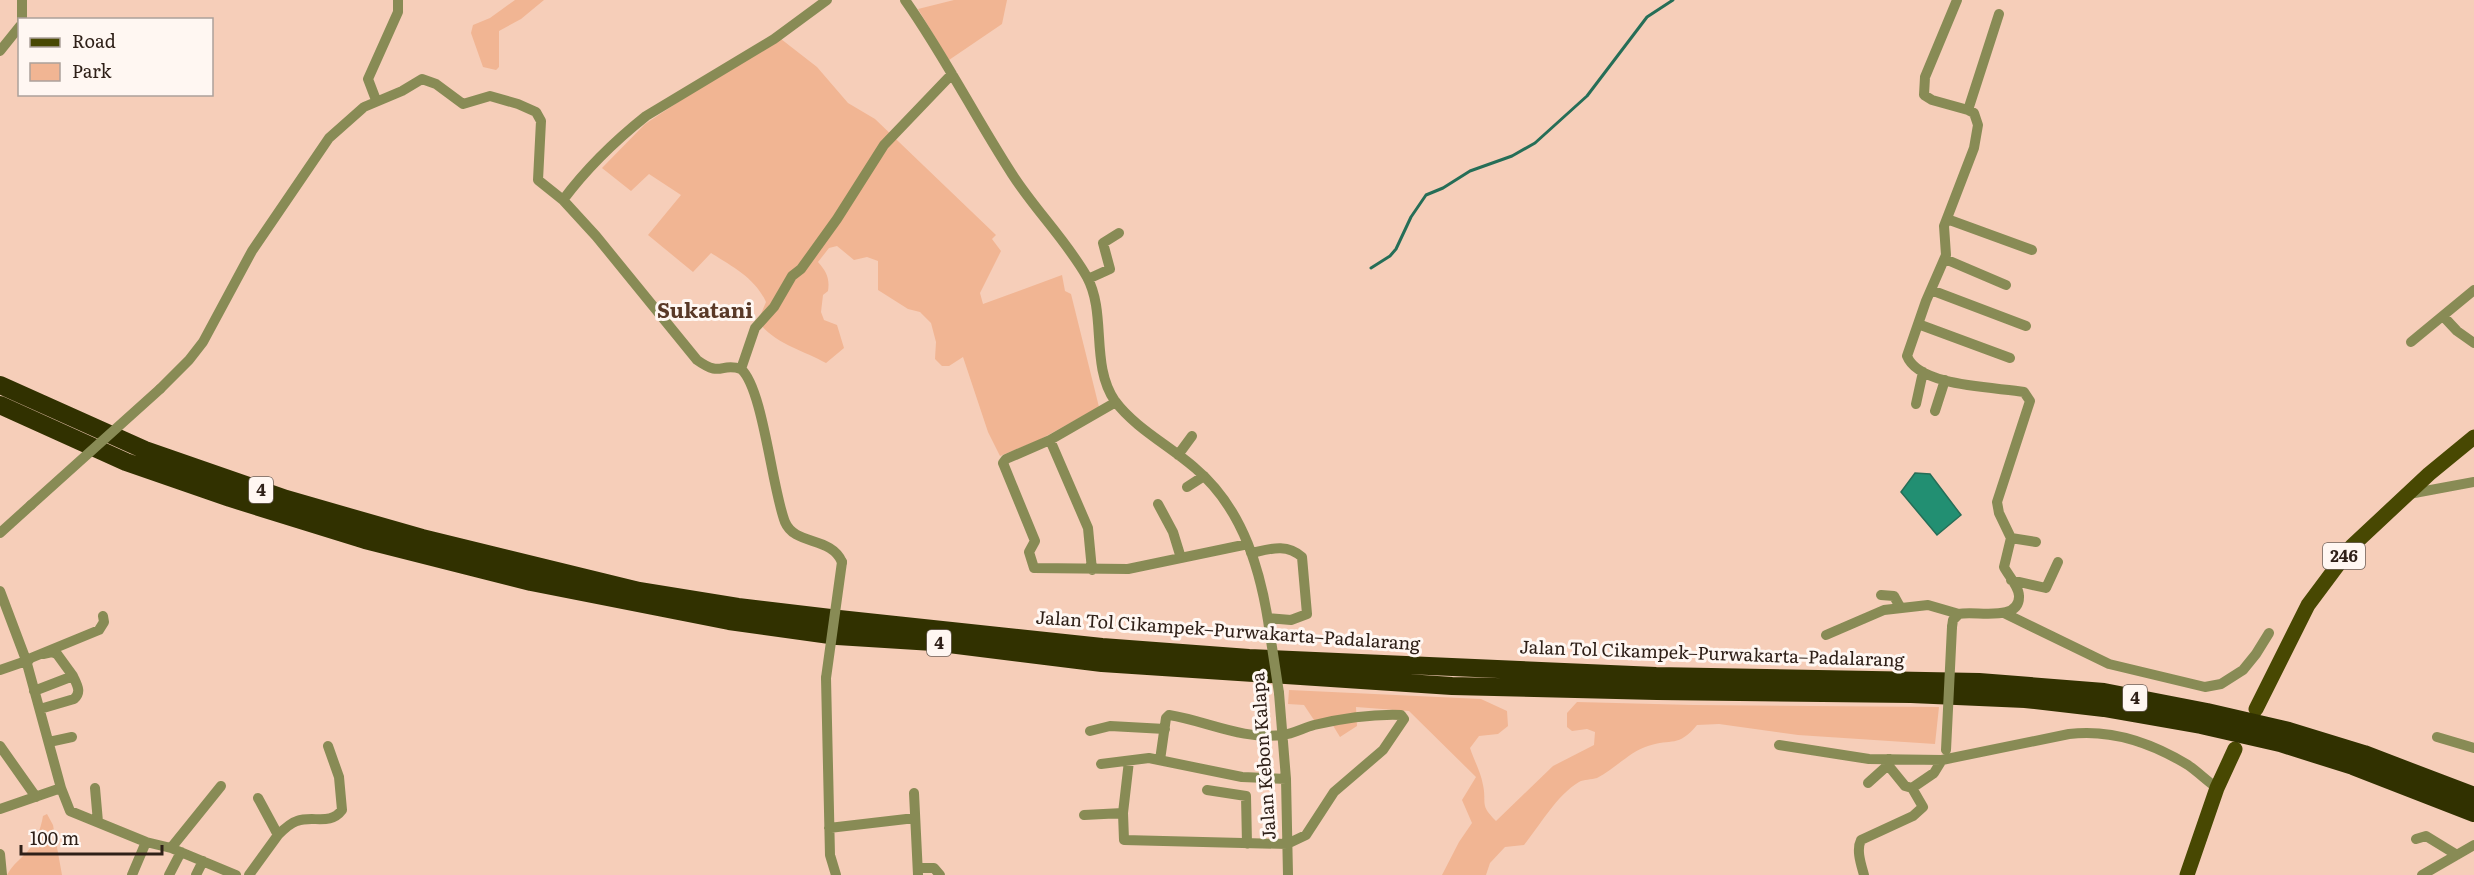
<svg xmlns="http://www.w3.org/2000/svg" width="2474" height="875" viewBox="0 0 2474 875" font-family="Literata,serif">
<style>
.green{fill:#f1b593}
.water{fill:#228f72;stroke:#266e57;stroke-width:1.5}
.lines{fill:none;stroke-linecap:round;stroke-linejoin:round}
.stream{stroke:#266e57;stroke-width:3}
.minor{stroke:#888b55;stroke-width:10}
.primary{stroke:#484802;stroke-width:15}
.motorway{stroke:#313100;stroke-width:18}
.minor-bridge{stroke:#888b55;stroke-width:10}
.labels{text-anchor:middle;stroke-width:6;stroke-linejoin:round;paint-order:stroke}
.shield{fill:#fff7f2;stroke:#6d6059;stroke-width:1.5}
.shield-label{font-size:16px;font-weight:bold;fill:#2f2018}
.street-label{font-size:18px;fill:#2f2018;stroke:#fff7f2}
.quarter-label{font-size:21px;font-weight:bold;fill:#593927;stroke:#fff7f2}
</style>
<rect width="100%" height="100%" fill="#f6ceb9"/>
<!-- green -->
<path class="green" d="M515 0H544L521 19 499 31V67L496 70 483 67 471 33 473 25 490 18Z
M954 0H1007L1002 24 949 60 918 9Z
M781 39 817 67 848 103 875 119 996 235 992 239 1001 251 980 293 983 304 1062 275 1065 291 1071 294 1099 407 1039 440 1000 456 988 432 963 357 949 366H942L935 359 936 342 931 323 920 312 908 309 878 290V261L867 257 854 260 837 246 829 248 818 262C826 271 830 278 828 291L823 295 821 312 824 320 837 325 844 348 826 363C803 350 773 343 758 321L766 302C755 278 733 267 711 253L693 272 648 235 681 195 649 174 631 191 602 168 645 124 707 83Z
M1289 690 1481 699 1507 711 1508 726 1498 734 1479 736 1470 748C1474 760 1481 773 1483 785 1487 804 1479 804 1496 821L1553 766 1594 745 1595 732 1587 729 1572 731 1567 727V713L1577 702 1693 705 1939 707 1935 744 1798 735 1719 724 1697 725C1678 748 1672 738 1648 746 1629 752 1615 769 1597 778 1591 780 1584 779 1579 782 1556 796 1541 824 1524 845L1505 847 1490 863 1486 875H1442L1459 842 1472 823 1462 800 1476 777 1409 711 1356 707 1357 726 1340 737 1329 719 1316 723 1304 705 1288 704Z
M47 814 53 825 62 875H7C12 866 16 863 23 856 34 847 41 829 43 816Z"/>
<!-- water -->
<path class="water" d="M1915 473 1930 474 1961 515 1937 535 1901 492Z"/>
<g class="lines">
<!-- stream -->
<path class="stream" d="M1371 268 1390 256 1396 249 1411 217 1426 195 1443 188 1470 171 1512 156 1535 143 1587 96 1647 17 1673 0"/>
<!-- minor -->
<path class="minor" d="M22 0V20
M905 0C944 55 975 117 1012 174 1035 210 1066 240 1087 277 1107 314 1090 365 1115 401 1135 428 1170 446 1195 468 1244 509 1262 574 1270 634
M0 51 20 26
M376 100 368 79 398 12V0
M1968 110 1999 14
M563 200C586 169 616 140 646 116L774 39 827 0
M1947 219 2032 250
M1945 259 2006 285
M1088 279 1110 269 1103 243 1119 233
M1931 290 2026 326
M2443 316 2457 331 2474 343
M1918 324 2010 358
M2411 342 2474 290
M160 389 189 360 203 342 252 251 329 138 364 107 402 91 422 79 436 84 463 104 490 96 518 104 536 112 541 121 538 180 563 200 596 236 697 360C722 378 720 362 741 369
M1116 402 1050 440 1006 459 1003 463 1035 541 1029 552 1034 568 1128 569 1248 544
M1916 404 1923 372
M1935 411 1945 380
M1050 440 1088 528 1092 570
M1178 455 1192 436
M1187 487 1204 476
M2409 494 2474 482
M1158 504 1173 532 1181 558
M0 533 31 505
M2011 538 2036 542
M1251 553C1270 549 1286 543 1302 557L1307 614 1291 620 1268 618
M842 562C831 536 795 546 785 522 772 489 763 388 741 369L755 328 774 307 792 276 801 269 837 219 884 145 952 74
M2011 580 2046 588 2058 562
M0 591 26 660 61 788 70 811 146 842 171 848 236 875
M1881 595 1894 596 1900 607
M2004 613 2109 664 2205 687 2221 684 2243 670 2256 654 2269 633
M1952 627 1953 620 1959 614C1974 610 2020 623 2019 596 2019 587 2008 575 2004 567L2011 538 1999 513 1997 502 2030 401 2024 392C1996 387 1919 387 1907 356L1926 301 1946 255 1944 226 1974 148 1978 125 1974 113 1968 110 1932 100 1924 95 1925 77 1957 0
M1826 635 1884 610 1928 605 1959 614
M43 654 52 652 57 654 73 676
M26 660 99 630 104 622 103 616
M0 670 29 660
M826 678 830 855 836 875
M34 691 73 676C77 685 82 692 74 699L40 709
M1279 693 1286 779 1288 875
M1090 731 1110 726 1165 729
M2437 737 2474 748
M49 742 72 737
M1779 745 1869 759 1942 760 2069 734C2110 729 2152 743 2188 765 2198 772 2207 781 2217 788
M0 746 36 797
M1129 761 1123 813 1124 840 1287 844 1306 835 1334 792 1383 750 1404 719 1401 715C1374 714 1340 719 1314 725 1303 728 1293 734 1282 735 1242 740 1207 721 1169 715L1166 718 1160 760
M1101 764 1149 758 1242 777 1286 779
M1868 783 1888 765
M95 788 98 822
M1912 788 1934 773 1942 760
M1207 790 1246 796 1247 844
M914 793 918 875
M0 809 61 788
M1084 815 1123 813
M829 828 915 818
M278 835C283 830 290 823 297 821 313 815 330 826 342 810L339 777 328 746
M2416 839 2426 836 2457 855
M171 848 221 786
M0 854 2 875
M918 868H934L940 875
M132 875 146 842
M169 875 181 852
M196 875 203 861
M249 875 278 835 258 798
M1864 875C1861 864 1856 850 1861 840L1913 816 1923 807 1912 788 1905 786 1888 765 1889 759
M2422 875 2474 845"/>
<!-- primary -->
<path class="primary" d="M2256 709 2308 605 2352 546 2429 474 2474 437
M2187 875 2217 788 2235 749"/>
<!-- motorway -->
<path class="motorway" d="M0 385 145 450 286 499 422 538 639 591 738 607 839 619 1102 647 1249 658 1656 676 1979 682 2104 692 2207 712 2289 731 2364 754 2474 796
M0 405 126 462 230 498 365 540 531 582 729 621 837 636 933 642 1102 663 1452 686 1657 691 1911 694 2025 699 2104 708 2201 725 2280 743 2353 766 2474 813"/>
<!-- minor-bridge -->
<path class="minor-bridge" d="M31 505 160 389
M1270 634 1279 693
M826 678 842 562
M1946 750 1952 627"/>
</g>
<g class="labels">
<!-- shield labels -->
<g class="shield">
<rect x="249" y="477" width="24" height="26" rx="4.5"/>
<rect x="2323" y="543" width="42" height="26" rx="4.5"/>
<rect x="927" y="630" width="24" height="26" rx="4.5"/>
<rect x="2123" y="685" width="24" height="26" rx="4.5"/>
</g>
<g class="shield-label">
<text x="261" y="496">4</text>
<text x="2344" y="562">246</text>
<text x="939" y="649">4</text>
<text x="2135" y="704">4</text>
</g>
<!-- street labels -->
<g class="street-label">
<text transform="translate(1228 631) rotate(4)" y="6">Jalan Tol Cikampek–Purwakarta–Padalarang</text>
<text transform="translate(1712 654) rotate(2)" y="6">Jalan Tol Cikampek–Purwakarta–Padalarang</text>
<text transform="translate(1264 756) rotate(-94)" y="6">Jalan Kebon Kalapa</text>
</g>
<!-- quarter labels -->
<g class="quarter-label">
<text x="705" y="318">Sukatani</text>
</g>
</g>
<!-- legend -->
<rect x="18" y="18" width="195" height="78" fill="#fff7f2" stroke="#aca19b" stroke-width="1.5"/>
<rect x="30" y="38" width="30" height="9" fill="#484802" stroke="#aca19b" stroke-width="1.5"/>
<text x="72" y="48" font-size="18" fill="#2f2018">Road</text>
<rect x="30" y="63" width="30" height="18" fill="#f1b593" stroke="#aca19b" stroke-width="1.5"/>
<text x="72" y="78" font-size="18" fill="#2f2018">Park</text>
<!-- scale -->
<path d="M21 845v9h141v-9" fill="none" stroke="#2f2018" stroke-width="3"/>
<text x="30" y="845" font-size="18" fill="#2f2018" stroke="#fff7f2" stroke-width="4.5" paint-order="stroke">100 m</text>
</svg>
